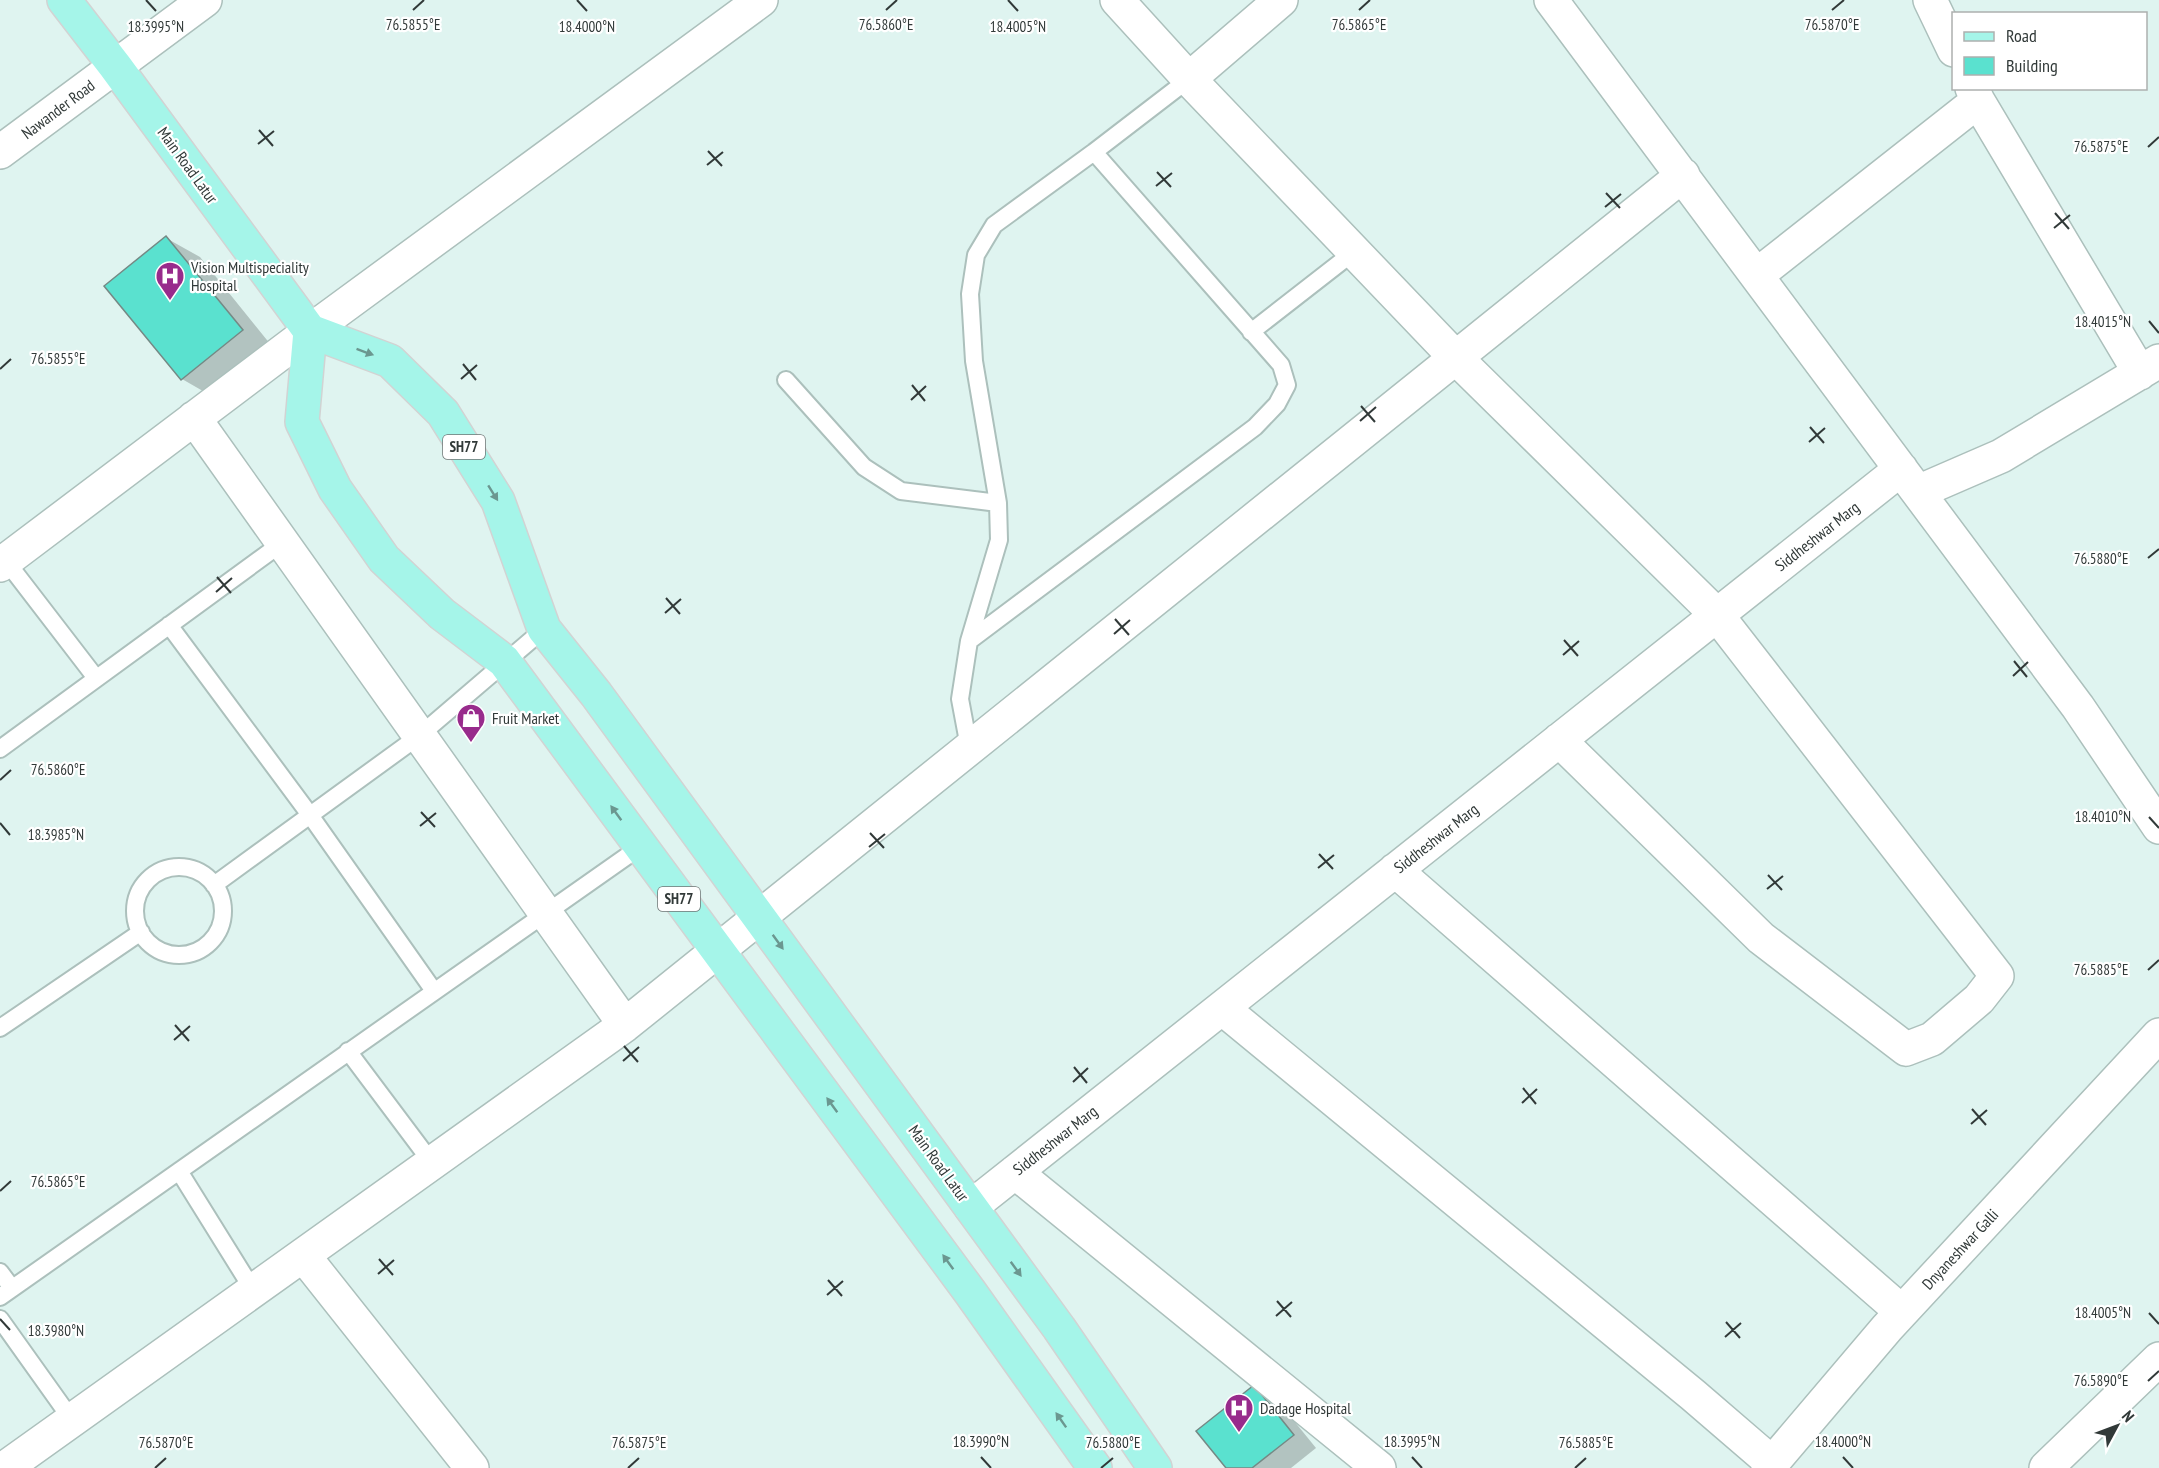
<svg xmlns="http://www.w3.org/2000/svg" width="2159" height="1468" viewBox="0 0 2159 1468" font-family="'PT Sans Narrow',sans-serif">
<style>
.shadow{fill:#0003}
.building{fill:#5ae1cf;stroke:#758985;stroke-width:1.5}
.lines{fill:none;stroke-linecap:round;stroke-linejoin:round}
.service-casing{stroke:#acc0bc;stroke-width:20}
.minor-casing{stroke:#acc0bc;stroke-width:36}
.primary-casing{stroke:#d2d3d3;stroke-width:36}
.service{stroke:#fff;stroke-width:16}
.minor{stroke:#fff;stroke-width:33}
.primary{stroke:#a5f5e9;stroke-width:33}
.oneway{fill:#6b9790}
.ticks{fill:none;stroke:#313938;stroke-width:2}
.labels{text-anchor:middle;stroke-width:4.5;stroke-linejoin:round;paint-order:stroke}
.shield{fill:#fff;stroke:#6f7474;stroke-width:1.5}
.shield-label{font-size:15px;font-weight:bold;fill:#313938}
.street-label{font-size:16px;fill:#313938;stroke:#fff}
.poi-label{font-size:16px;fill:#313938;stroke:#fff;text-anchor:start}
.ticks-label{font-size:15px;text-anchor:middle;fill:#313938;stroke:#fff;stroke-width:4.5;stroke-linejoin:round;paint-order:stroke}
</style>
<rect width="100%" height="100%" fill="#dff4f0"/>
<!-- shadow -->
<path class="shadow" d="M166 238 200 257 275 350 215 398 182 379Z
M1255 1387 1277 1400 1316 1448 1291 1468H1228Z"/>
<!-- building -->
<path class="building" d="M166 236 243 330 181 380 104 286Z
M1254 1385 1294 1435 1252 1468H1226L1196 1431Z"/>
<g class="lines">
<!-- service casing -->
<g class="service-casing">
<path id="service" d="M1251 332 1355 251
M786 380 864 467 901 491 998 503
M6 561 96 678
M169 625 310 815 434 991
M969 641 1255 427 1277 404 1287 385 1281 365 1094 152
M969 747 960 699 969 641 999 540 998 503 974 361 970 294 976 255 994 225 1094 152 1189 79
M0 749 282 543
M135 911a44 44 0 1 1 88 0a44 44 0 1 1-88 0Z
M214 885 419 736 544 629
M0 1028 141 932
M348 1051 432 1163
M179 1171 253 1290
M0 1272 12 1288
M0 1297 640 847
M0 1319 72 1420"/>
</g>
<!-- minor casing -->
<g class="minor-casing">
<path id="minor" d="M1117 0 1189 79 1456 358 1717 615 1997 976 1979 999 1932 1039 1906 1049 1761 938 1559 740
M1551 0 2078 707 2159 827
M1930 0 1954 50
M1189 79 1281 0
M1978 101 2140 373
M0 152 205 0
M1757 275 1978 101 1972 88
M194 418 625 1025
M1918 492 2001 456 2159 361
M0 565 310 331 761 0
M1395 870 1902 1312
M1222 1008 1693 1395 1772 1463
M1015 1172 1379 1468
M971 1207 1901 469
M303 1255 472 1468
M5 1468 625 1025 1683 175
M1768 1468 1887 1328 2159 1035
M2046 1468 2159 1359"/>
</g>
<!-- primary casing -->
<g class="primary-casing">
<path id="primary" d="M64 0 115 66 310 331
M310 331 390 361 443 413 498 501 544 629 596 694 1059 1328 1155 1468
M310 331 302 422 335 489 384 559 442 614 504 661 970 1292 1095 1468"/>
</g>
<!-- service -->
<use href="#service" class="service"/>
<!-- minor -->
<use href="#minor" class="minor"/>
<!-- primary -->
<use href="#primary" class="primary"/>
</g>
<!-- one-way arrows -->
<defs><path id="oneway-solid" d="M-6-.8H1V-3.2L6.5 0L1 3.2V.8H-6Z" transform="scale(1.5)"/></defs>
<g class="oneway">
<use href="#oneway-solid" transform="translate(365 352) rotate(20)"/>
<use href="#oneway-solid" transform="translate(493 493) rotate(58)"/>
<use href="#oneway-solid" transform="translate(616 813) rotate(-126)"/>
<use href="#oneway-solid" transform="translate(778 942) rotate(54)"/>
<use href="#oneway-solid" transform="translate(832 1105) rotate(-126)"/>
<use href="#oneway-solid" transform="translate(948 1262) rotate(-126)"/>
<use href="#oneway-solid" transform="translate(1016 1269) rotate(54)"/>
<use href="#oneway-solid" transform="translate(1061 1420) rotate(-125)"/>
</g>
<!-- ticks -->
<path class="ticks" d="M146 0 156 11M577 0 587 11M1008 0 1018 11M413 10 424 0M886 10 897 0M1359 10 1370 0M1832 10 1844 0M259 130 273 146M258 144 274 131M2148 147 2159 137M708 151 722 166M707 165 723 152M1157 172 1171 187M1156 186 1172 173M1606 193 1620 208M1605 207 1621 194M2055 213 2069 229M2054 228 2070 215M2149 321 2159 333M463 364 476 380M0 369 11 359M461 379 477 365M912 385 925 401M911 400 926 386M1361 406 1375 422M1360 421 1376 407M1810 427 1824 443M1809 442 1825 428M2148 558 2159 549M217 577 231 593M216 592 232 578M666 598 680 614M665 613 681 599M1115 619 1129 635M1114 634 1130 620M1564 640 1578 656M1563 655 1579 641M2014 661 2027 677M2013 676 2028 662M0 780 11 770M421 812 435 827M2149 817 2159 828M0 823 10 835M420 826 436 813M870 833 884 848M869 847 885 834M1319 854 1333 869M1318 868 1334 855M1768 875 1782 890M1767 889 1783 876M2148 970 2159 960M175 1025 189 1041M174 1040 190 1026M624 1046 638 1062M623 1061 639 1047M1074 1067 1087 1083M1073 1082 1088 1068M1523 1088 1536 1104M1522 1103 1537 1089M1972 1109 1986 1125M1971 1124 1987 1110M0 1191 11 1181M379 1259 393 1275M378 1274 394 1260M828 1280 842 1296M827 1295 843 1281M1277 1301 1291 1317M2149 1313 2159 1324M1276 1316 1292 1302M0 1319 10 1330M1726 1322 1740 1338M1725 1337 1741 1323M2148 1381 2159 1371M981 1457 991 1468M1412 1457 1422 1468M1843 1457 1853 1468M155 1468 166 1458M628 1468 639 1458M1101 1468 1113 1458M1575 1468 1586 1458"/>
<!-- icons -->
<defs>
<g id="hospital-pin" transform="scale(1.5)"><path d="M0 17L-7.5 6A9.5 9.5 0 1 1 7.5 6Z" fill="#982b8c" stroke="#fff"/><path d="M-5-5h3v3.5h4V-5h3V5h-3V1.5h-4V5h-3Z" fill="#fff"/></g>
<g id="shop-pin" transform="scale(1.5)"><path d="M0 17L-7.5 6A9.5 9.5 0 1 1 7.5 6Z" fill="#982b8c" stroke="#fff"/><path d="M-5-2.5h2.3a2.7 3.5 0 0 1 5.4 0H5L5.5 6h-11ZM-1.5-2.5h3a1.5 2.3 0 0 0-3 0Z" fill="#fff"/></g>
</defs>
<g fill-rule="evenodd">
<use href="#hospital-pin" x="170" y="276"/>
<use href="#shop-pin" x="471" y="718"/>
<use href="#hospital-pin" x="1239" y="1408"/>
</g>
<g class="labels">
<!-- shield labels -->
<g class="shield">
<rect x="443" y="435" width="42" height="24" rx="4.5"/>
<rect x="658" y="887" width="42" height="24" rx="4.5"/>
</g>
<g class="shield-label">
<text x="464" y="452">SH77</text>
<text x="679" y="904">SH77</text>
</g>
<!-- street labels -->
<g class="street-label">
<text transform="translate(58 109) rotate(-37)" y="6">Nawander Road</text>
<text transform="translate(188 165) rotate(54)" y="6">Main Road Latur</text>
<text transform="translate(1817 536) rotate(-38)" y="6">Siddheshwar Marg</text>
<text transform="translate(1436 838) rotate(-38)" y="6">Siddheshwar Marg</text>
<text transform="translate(1055 1140) rotate(-38)" y="6">Siddheshwar Marg</text>
<text transform="translate(939 1163) rotate(54)" y="6">Main Road Latur</text>
<text transform="translate(1960 1249) rotate(-47)" y="6">Dnyaneshwar Galli</text>
</g>
<!-- poi labels -->
<g class="poi-label">
<text x="191" y="273">Vision Multispeciality<tspan x="191" dy="18">Hospital</tspan></text>
<text x="492" y="724">Fruit Market</text>
<text x="1260" y="1414">Dadage Hospital</text>
</g>
</g>
<g class="ticks-label">
<text x="413" y="30">76.5855°E</text>
<text x="886" y="30">76.5860°E</text>
<text x="1359" y="30">76.5865°E</text>
<text x="1832" y="30">76.5870°E</text>
<text x="587" y="32">18.4000°N</text>
<text x="1018" y="32">18.4005°N</text>
<text x="156" y="32">18.3995°N</text>
<text x="2101" y="152">76.5875°E</text>
<text x="2103" y="327">18.4015°N</text>
<text x="58" y="364">76.5855°E</text>
<text x="2101" y="564">76.5880°E</text>
<text x="58" y="775">76.5860°E</text>
<text x="2103" y="822">18.4010°N</text>
<text x="56" y="840">18.3985°N</text>
<text x="2101" y="975">76.5885°E</text>
<text x="58" y="1187">76.5865°E</text>
<text x="2103" y="1318">18.4005°N</text>
<text x="56" y="1336">18.3980°N</text>
<text x="2101" y="1386">76.5890°E</text>
<text x="981" y="1447">18.3990°N</text>
<text x="1412" y="1447">18.3995°N</text>
<text x="1843" y="1447">18.4000°N</text>
<text x="166" y="1448">76.5870°E</text>
<text x="639" y="1448">76.5875°E</text>
<text x="1113" y="1448">76.5880°E</text>
<text x="1586" y="1448">76.5885°E</text>
</g>
<!-- legend -->
<rect x="1952" y="12" width="195" height="78" fill="#ffffff" stroke="#adb0af" stroke-width="1.5"/>
<rect x="1964" y="32" width="30" height="9" fill="#a5f5e9" stroke="#adb0af" stroke-width="1.5"/>
<text x="2006" y="42" font-size="18" fill="#313938">Road</text>
<rect x="1964" y="57" width="30" height="18" fill="#5ae1cf" stroke="#adb0af" stroke-width="1.5"/>
<text x="2006" y="72" font-size="18" fill="#313938">Building</text>
<!-- north arrow -->
<g transform="translate(2117 1426) rotate(49)" stroke="#ffffff" stroke-width="4.5" paint-order="stroke">
<path d="M0-4.5L10 22L0 15L-10 22Z" fill="#313938"/>
<text y="-9" font-size="16" font-weight="bold" text-anchor="middle" fill="#313938">N</text>
</g>
</svg>
